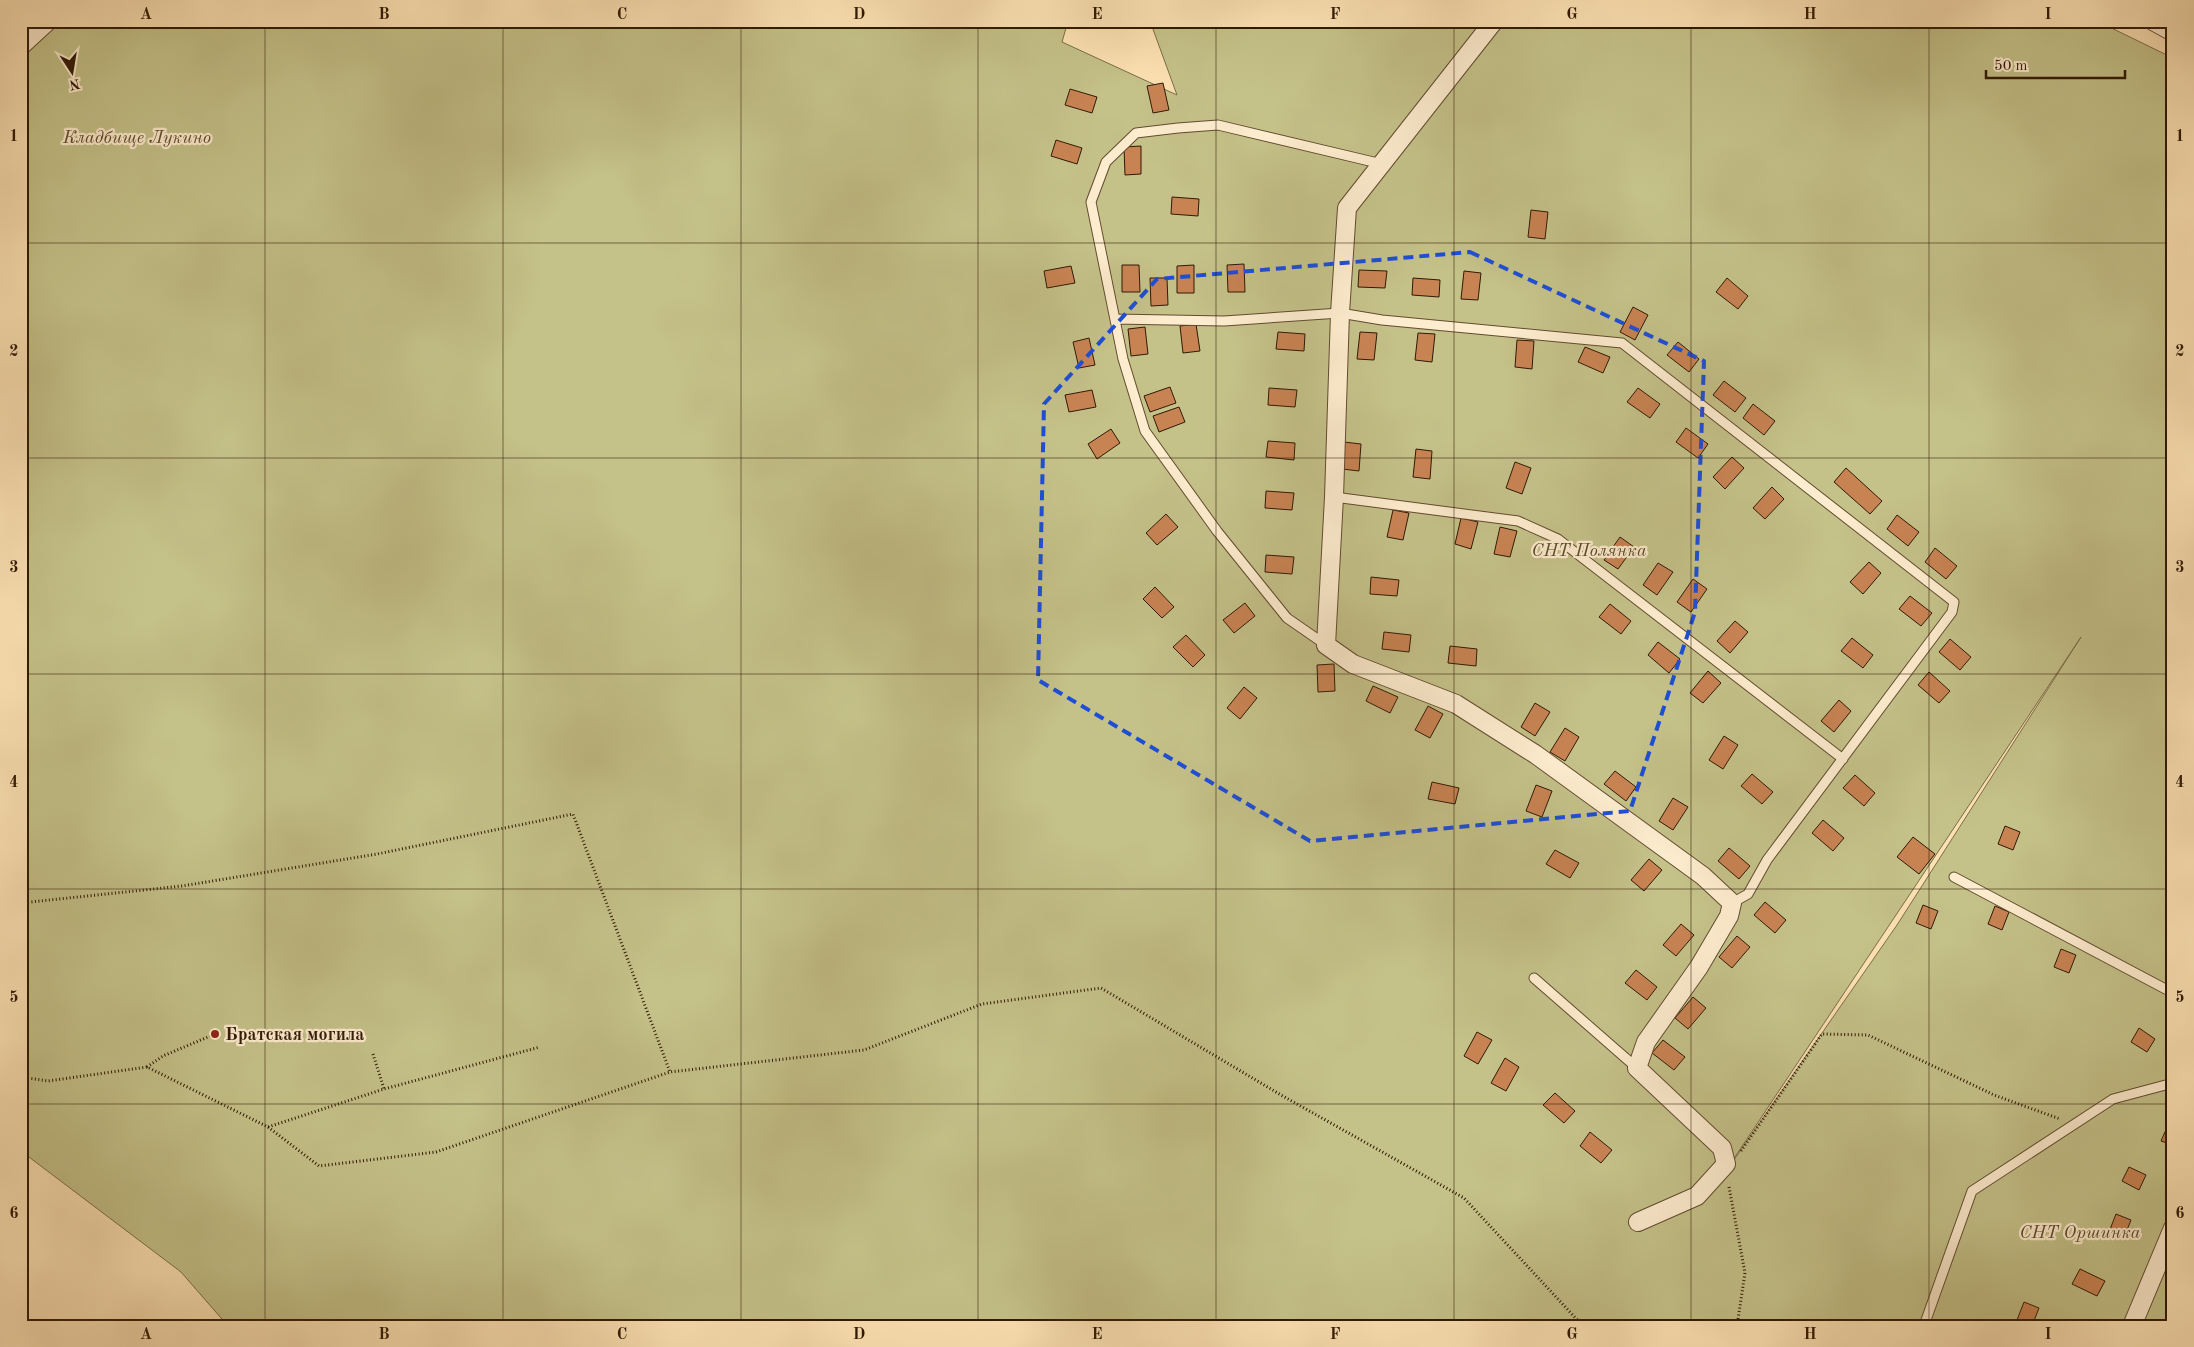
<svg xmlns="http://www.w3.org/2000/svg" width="2194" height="1347" viewBox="0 0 2194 1347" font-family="'Old Standard TT',serif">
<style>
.green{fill:#c4c189;stroke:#7a6d47;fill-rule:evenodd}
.building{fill:#c88353;stroke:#301905}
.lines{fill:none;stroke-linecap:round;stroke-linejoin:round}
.service-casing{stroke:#634b30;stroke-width:11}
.minor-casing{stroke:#634b30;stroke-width:20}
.path{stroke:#301905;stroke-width:3;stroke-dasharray:1 2.5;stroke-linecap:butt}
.service{stroke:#fdecce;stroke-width:9}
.minor{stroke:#fdecce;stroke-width:18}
.marked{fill:none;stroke:#1d4ed8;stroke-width:4;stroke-dasharray:10 6;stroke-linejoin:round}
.grid{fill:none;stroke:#301905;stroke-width:1;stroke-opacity:0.55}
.poi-dot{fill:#8f2418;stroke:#fdecce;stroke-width:2}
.labels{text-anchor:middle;stroke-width:4.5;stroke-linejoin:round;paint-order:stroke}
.park-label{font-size:18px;font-style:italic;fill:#5c4b2d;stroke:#fdecce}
.poi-label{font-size:18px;font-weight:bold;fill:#301905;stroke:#fdecce;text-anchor:start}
.neatline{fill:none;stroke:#301905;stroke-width:2}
.grid-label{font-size:16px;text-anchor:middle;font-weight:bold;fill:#301905}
</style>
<rect width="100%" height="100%" fill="#fce1b3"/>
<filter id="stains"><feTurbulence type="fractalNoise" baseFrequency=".004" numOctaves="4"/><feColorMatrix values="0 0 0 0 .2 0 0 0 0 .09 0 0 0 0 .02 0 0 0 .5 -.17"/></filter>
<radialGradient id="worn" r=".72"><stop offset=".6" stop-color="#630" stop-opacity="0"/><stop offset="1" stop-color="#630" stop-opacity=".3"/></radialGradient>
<!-- green -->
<path class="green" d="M21 21H1068L1062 42 1177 95 1150 21H2097L2173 58V1326H228L181 1272 21 1151ZM2081 637 1897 925 1713 1190Z"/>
<!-- building -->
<path class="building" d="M1163 83 1169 110 1153 113 1147 86Z
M1070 89 1097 97 1092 113 1065 105Z
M1056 140 1082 148 1077 164 1051 156Z
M1141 146V174L1125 175 1124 147Z
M1172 197 1199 199 1198 216 1171 214Z
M1531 210 1548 212 1545 239 1528 237Z
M1244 264 1245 292H1228L1227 265Z
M1122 265H1139L1140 292H1122Z
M1194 265V293H1177V266Z
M1071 266 1075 283 1047 288 1044 271Z
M1359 270 1387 271 1385 288 1358 287Z
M1464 271 1481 273 1478 300 1461 299Z
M1150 278H1167L1168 305 1151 306Z
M1413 278 1440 280 1439 297 1412 295Z
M1727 278 1748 296 1738 309 1716 292Z
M1633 307 1648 315 1635 340 1620 332Z
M1196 324 1200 351 1183 353 1180 326Z
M1145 327 1148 354 1131 356 1128 329Z
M1278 332 1305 334 1304 351 1276 349Z
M1360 332 1377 333 1374 360 1357 359Z
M1418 333 1435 334 1432 362 1415 360Z
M1089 338 1095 365 1079 368 1073 342Z
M1517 340 1534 341 1532 369 1515 367Z
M1678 342 1699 359 1689 372 1667 355Z
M1585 347 1610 357 1603 373 1578 362Z
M1724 381 1746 398 1735 412 1713 395Z
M1170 387 1176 403 1150 412 1144 396Z
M1269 388 1297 390 1295 407 1268 405Z
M1638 388 1660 404 1650 418 1627 402Z
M1092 390 1096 407 1069 412 1065 395Z
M1753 404 1775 421 1764 435 1743 418Z
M1179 407 1185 422 1159 432 1153 416Z
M1686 428 1708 444 1698 458 1676 442Z
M1111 429 1120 443 1097 459 1088 444Z
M1268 441 1295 443 1294 460 1266 457Z
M1344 442 1361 444 1359 471 1342 469Z
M1416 449 1432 451 1430 479 1413 477Z
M1732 457 1744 468 1725 489 1713 477Z
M1515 462 1531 468 1522 494 1506 488Z
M1846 468 1882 501 1870 514 1834 482Z
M1772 487 1784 499 1765 519 1753 508Z
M1266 491 1294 493 1292 510 1265 508Z
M1393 510 1409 513 1403 540 1387 537Z
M1166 514 1178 527 1157 545 1146 533Z
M1897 515 1919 532 1908 546 1887 529Z
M1461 518 1478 522 1471 549 1455 544Z
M1500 527 1517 531 1510 557 1494 554Z
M1620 537 1634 547 1618 569 1604 560Z
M1935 548 1957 566 1946 579 1925 562Z
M1266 555 1294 557 1292 574 1265 572Z
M1869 562 1881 573 1863 594 1850 582Z
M1658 563 1673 572 1657 595 1643 585Z
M1371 577 1399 580 1397 596 1370 594Z
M1693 579 1707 589 1691 612 1677 602Z
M1155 587 1174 607 1162 618 1143 599Z
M1910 596 1932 613 1921 626 1899 609Z
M1245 603 1255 616 1234 633 1223 620Z
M1610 604 1631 621 1621 634 1599 617Z
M1735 621 1748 632 1730 653 1717 641Z
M1384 632 1411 635 1409 652 1382 649Z
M1186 635 1205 655 1193 667 1173 647Z
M1852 638 1873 655 1863 668 1841 651Z
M1950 639 1971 657 1960 670 1939 652Z
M1658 642 1680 659 1669 673 1648 655Z
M1450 646 1477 649 1476 666 1448 663Z
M1334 664 1335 691 1318 692 1317 665Z
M1708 671 1721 683 1703 703 1690 693Z
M1929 672 1950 691 1939 703 1918 685Z
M1373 686 1398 697 1390 713 1366 701Z
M1244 687 1257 698 1240 719 1227 708Z
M1839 700 1851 711 1834 732 1821 721Z
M1535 703 1550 712 1535 736 1521 727Z
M1428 706 1443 714 1430 738 1415 730Z
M1565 728 1579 737 1565 761 1550 752Z
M1724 736 1738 745 1723 769 1709 760Z
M1615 771 1636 787 1626 801 1604 784Z
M1752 774 1773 792 1762 804 1741 786Z
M1855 775 1875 793 1864 806 1843 788Z
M1432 782 1459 788 1455 804 1428 799Z
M1536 785 1552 791 1542 817 1526 811Z
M1673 798 1688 807 1673 830 1659 821Z
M1823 820 1844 838 1833 851 1812 833Z
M2005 826 2020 832 2013 850 1998 844Z
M1913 837 1935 854 1919 874 1897 857Z
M1729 848 1750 866 1739 879 1718 861Z
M1555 850 1579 863 1570 878 1546 864Z
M1649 859 1662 870 1644 891 1631 880Z
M1765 902 1786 920 1775 933 1754 915Z
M1923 905 1938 911 1931 929 1916 923Z
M1995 906 2009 912 2002 930 1988 924Z
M1681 924 1694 935 1676 956 1663 945Z
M1737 936 1750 947 1732 968 1719 957Z
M2061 949 2076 955 2069 973 2054 967Z
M1636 970 1657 987 1647 1000 1625 983Z
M1693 997 1706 1008 1688 1029 1675 1018Z
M2139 1028 2155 1039 2147 1052 2131 1042Z
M1477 1032 1492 1040 1478 1064 1464 1056Z
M1663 1040 1685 1057 1674 1070 1652 1053Z
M1505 1058 1519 1067 1506 1091 1491 1083Z
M1555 1093 1575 1111 1564 1123 1543 1105Z
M2169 1123 2173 1125V1145L2161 1141Z
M1590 1132 1612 1150 1601 1163 1580 1146Z
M2129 1167 2146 1175 2139 1190 2122 1181Z
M2116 1214 2131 1220 2124 1238 2109 1232Z
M2166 1252 2173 1256V1275L2158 1267Z
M2080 1269 2105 1281 2097 1296 2072 1284Z
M2024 1302 2039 1308 2032 1326 2017 1320Z"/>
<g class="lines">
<!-- service casing -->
<g class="service-casing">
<path id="service" d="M1115 319 1224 321 1340 313 1382 320 1622 343 1954 602 1952 612 1767 860 1748 894 1732 903
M1334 497 1518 521 1558 539 1843 759
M1326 645 1287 618 1217 531 1145 431 1123 359 1091 202 1106 162 1136 133 1178 128 1218 125 1382 164
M1954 877 2173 993
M1534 978 1637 1068
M1929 1326 1926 1320 1972 1191 2113 1099 2173 1083"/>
</g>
<!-- minor casing -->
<g class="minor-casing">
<path id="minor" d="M1494 21 1347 208 1340 313 1334 497 1326 645 1353 664 1456 704 1535 754 1703 876 1732 903 1729 916 1699 967 1646 1042 1637 1068 1722 1148 1726 1164 1697 1196 1638 1222
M2153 21 2173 32
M21 46 48 21
M2132 1326 2173 1228"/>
</g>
<!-- path -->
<path class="path" d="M21 903 182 886 377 854 573 814 670 1072
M373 1054 384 1089
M147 1067 163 1056 215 1034
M21 1077 48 1081 147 1067 268 1127 384 1089 540 1047
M268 1127 319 1166 436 1152 670 1072 864 1050 982 1004 1101 988 1281 1095 1464 1198 1583 1326
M1741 1151 1822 1034 1868 1035 1994 1095 2060 1119
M1729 1187 1745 1273 1737 1326"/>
<!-- service -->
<use href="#service" class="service"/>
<!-- minor -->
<use href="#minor" class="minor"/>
</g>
<!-- marked area -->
<path class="marked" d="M1470 252 1704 361 1695 612 1630 811 1310 841 1038 680 1044 404 1157 279Z"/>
<!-- grid -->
<path class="grid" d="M265 21V1326M503 21V1326M741 21V1326M978 21V1326M1216 21V1326M1454 21V1326M1691 21V1326M1929 21V1326M21 243H2173M21 458H2173M21 674H2173M21 889H2173M21 1104H2173"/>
<!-- markers -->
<circle class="poi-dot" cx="215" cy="1034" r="5"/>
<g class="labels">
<!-- park labels -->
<g class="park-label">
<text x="137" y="143">Кладбище Лукино</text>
<text x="1589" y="556">СНТ Полянка</text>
<text x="2080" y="1238">СНТ Оршинка</text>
</g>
<!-- poi labels -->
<g class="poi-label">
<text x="225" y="1040">Братская могила</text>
</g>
</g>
<!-- margin -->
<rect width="2194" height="1347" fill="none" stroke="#fce1b3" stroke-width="55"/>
<!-- north arrow -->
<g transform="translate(72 72) rotate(168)" stroke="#fdecce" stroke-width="4" paint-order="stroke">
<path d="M0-4L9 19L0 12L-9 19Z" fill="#301905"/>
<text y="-8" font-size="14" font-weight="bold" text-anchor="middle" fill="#301905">N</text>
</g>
<!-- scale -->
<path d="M1986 70v8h139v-8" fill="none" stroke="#301905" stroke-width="2.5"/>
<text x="1994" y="70" font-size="15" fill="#301905" stroke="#fdecce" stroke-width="4" paint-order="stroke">50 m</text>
<rect x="28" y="28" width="2138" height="1292" class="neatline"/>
<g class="grid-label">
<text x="146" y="19">A</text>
<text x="384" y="19">B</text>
<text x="622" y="19">C</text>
<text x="859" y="19">D</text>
<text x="1097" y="19">E</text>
<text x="1335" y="19">F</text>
<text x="1572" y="19">G</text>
<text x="1810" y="19">H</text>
<text x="2048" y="19">I</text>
<text x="14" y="141">1</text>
<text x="2180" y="141">1</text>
<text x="14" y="356">2</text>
<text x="2180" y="356">2</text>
<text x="14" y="572">3</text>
<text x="2180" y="572">3</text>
<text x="14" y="787">4</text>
<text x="2180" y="787">4</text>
<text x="14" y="1002">5</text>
<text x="2180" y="1002">5</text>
<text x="14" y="1218">6</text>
<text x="2180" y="1218">6</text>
<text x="146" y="1339">A</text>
<text x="384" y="1339">B</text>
<text x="622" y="1339">C</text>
<text x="859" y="1339">D</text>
<text x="1097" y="1339">E</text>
<text x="1335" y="1339">F</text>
<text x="1572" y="1339">G</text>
<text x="1810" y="1339">H</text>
<text x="2048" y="1339">I</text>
</g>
<rect width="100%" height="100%" filter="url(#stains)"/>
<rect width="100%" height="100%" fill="url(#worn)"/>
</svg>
